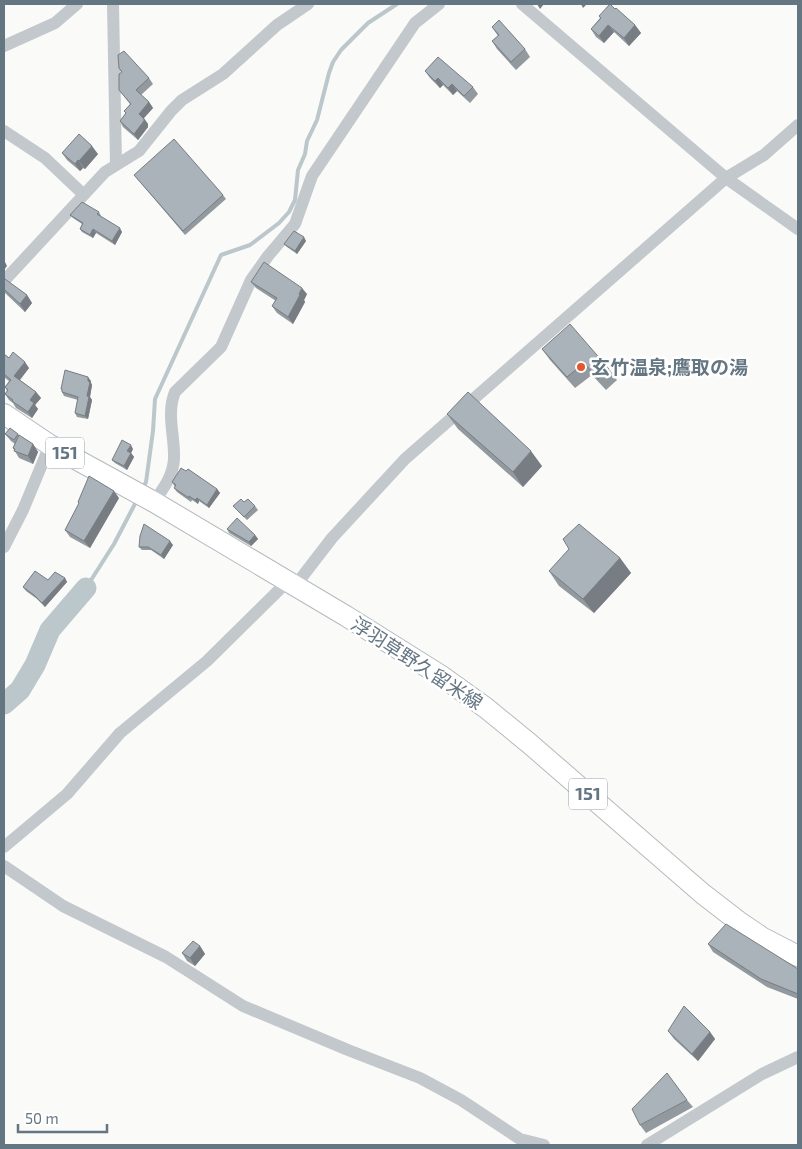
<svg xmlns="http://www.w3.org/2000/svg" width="802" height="1149" viewBox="0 0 802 1149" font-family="'Exo 2','Noto Sans JP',sans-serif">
	<rect width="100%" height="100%" fill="#fafaf8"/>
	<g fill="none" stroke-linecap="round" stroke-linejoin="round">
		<path stroke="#bbc7cb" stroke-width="4" d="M142 490 146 482 153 431 155 399 221 255 250 245 279 223 289 212 295 200 298 170 305 154 307 141 317 120 329 73 333 62 341 50 368 23 397 4
			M86 588 114 544 137 500"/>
		<path stroke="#bbc7cb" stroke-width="21" d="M4 704 20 690 35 665 50 630 86 588"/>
		<g stroke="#b5babe" stroke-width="22">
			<path id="primary" d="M4 414 50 445 154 502 346 616 440 675 486 708 530 744 703 894 738 921 763 938 798 956"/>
		</g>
		<path stroke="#c3c8cc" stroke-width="12" d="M113 4 116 164
			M522 4 726 178 798 229
			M4 46 55 23 77 4
			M4 131 45 158 83 194
			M4 281 105 172 139 151 171 111 182 100 223 74 277 25 308 4
			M154 502C163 489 173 476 174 459 175 436 166 414 175 392L221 347 251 280 268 256 295 224 312 176 415 23 439 4
			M4 547 23 510 50 445
			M295 586 332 538 405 459 726 178 764 155 798 125
			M4 847 67 794 120 733 207 661 287 582
			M4 866 63 906 166 957 243 1006 348 1050 420 1078 461 1100 520 1139 544 1145
			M647 1145 762 1074 798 1057"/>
		<use href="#primary" stroke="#fff" stroke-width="20"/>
	</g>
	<path fill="#929a9f" d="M615 9 635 25 641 33 629 46 614 32 604 43 596 37 591 29 600 18 599 16Z
		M492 27 525 49 530 57 516 70 497 49 492 41 498 36Z
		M119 68 149 78 153 84 141 95 149 102 153 108 144 118 148 124V127L138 140 123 127 120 121 126 113 124 111 130 104 119 90 121 72Z
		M425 71 473 87 478 94 470 103 457 91 453 95 443 85 440 88 430 78Z
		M62 153 98 154 85 169 83 168 80 171 67 160Z
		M134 175 223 195 226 199 185 235Z
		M99 212 101 216V217L122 232 115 245 96 233 93 238 82 232 80 229 82 224 73 218 70 215Z
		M306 241 297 254 287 247 284 244Z
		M4 279 27 295 32 303 25 312 4 292Z
		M251 282 307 294 304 300 305 302 293 324 277 313 272 306 276 301 256 288Z
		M542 349 609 369 617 380 606 390 592 375 575 388 550 360Z
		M4 354 9 358 29 368 20 380 36 392 41 398 35 405 38 409 32 418 16 408 13 403 9 400 5 394 7 391 5 387 9 381 4 377Z
		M91 381V383L92 385 90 397 92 400 88 419 77 417 75 413 78 400 64 396 62 392V390L61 389Z
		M447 414 542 466 523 487 458 429Z
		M5 434H18L19 435 33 444 38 452 33 464 19 458 13 448 15 444 11 441Z
		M133 449 131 453 134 457 127 470 115 463 112 460Z
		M172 482 217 489 220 493 209 508 199 501 198 504 192 500 191 502 177 492 174 488 175 487Z
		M119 498 90 548 70 537 65 530 79 504 78 502Z
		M244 502 255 506 258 510 247 520 233 506Z
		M227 529 255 535 258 539 251 546 229 533Z
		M173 545 164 559 151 550H142L139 547Z
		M620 558 631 573 594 613 559 586 549 571Z
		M65 578 67 582 45 607 37 599 26 591 23 587 48 580Z
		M708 944 798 969V999L767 987 713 952Z
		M200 946 205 954 195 966 187 961 182 953Z
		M668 1031 710 1032 715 1039 698 1061 674 1039Z
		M687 1100 693 1107 646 1133 640 1125Z"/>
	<path fill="#777d82" d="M537 4H544L540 9Z
		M581 4H587L583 8Z
		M608 25 614 32 604 43 599 36Z
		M635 25 641 33 629 46 624 38Z
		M438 78 443 85 440 88 435 81Z
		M452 84 457 91 453 95 448 88Z
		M149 102 153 108 143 119 139 114Z
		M144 119 148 124V127L138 140 134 134Z
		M92 146 98 154 85 169 79 161Z
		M78 160 83 168 80 171 75 164Z
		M120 228 122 232 115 245 112 241Z
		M93 229 96 233 93 238 90 235Z
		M304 237 306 241 297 254 295 251Z
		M5 262 7 266 4 270V263Z
		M302 288 307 294 304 300 305 302 293 324 288 317Z
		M27 295 32 303 25 312 20 304Z
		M25 362 29 368 18 382 14 376Z
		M88 377 91 381V383L92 385 90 397 92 400 88 419 85 416Z
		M36 392 41 398 35 405 38 409 32 418 28 412 30 400Z
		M33 444 38 452 33 464 28 456Z
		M131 445 133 449 130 455 127 451Z
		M531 451 542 466 523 487 513 472Z
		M131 453 134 457 127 470 124 466Z
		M217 489 220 493 209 508 207 505Z
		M114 491 119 498 90 548 84 541Z
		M197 498 199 501 198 504 195 500Z
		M255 535 258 539 251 546 249 542Z
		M170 541 173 545 164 559 161 555Z
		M620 558 631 573 594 613 583 599Z
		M65 578 67 582 45 607 42 603Z
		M200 946 205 954 195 966 190 958Z
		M710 1032 715 1039 698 1061 692 1054Z"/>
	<path fill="#aab3b9" stroke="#777d82" d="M610 4 615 9 616 8 635 25 624 38 608 25 599 36 591 29 601 18 599 16Z
		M499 20 525 49 511 62 492 41 499 35 492 27Z
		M124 51 149 78 136 90 149 102 139 114 144 119V121L134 134 120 121 126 113 124 111 131 104 119 90V74L122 72 119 68 118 55Z
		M438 57 473 87 464 96 452 84 448 88 438 78 435 81 425 71Z
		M79 134 92 146 79 161 78 160 75 164 62 153Z
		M174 139 223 195 183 231 134 175Z
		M82 202 99 212 97 214 120 228 112 241 93 229 90 235 80 229 83 223 70 215Z
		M294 231 304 237 295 251 284 244Z
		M264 262 302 288 299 294 300 295 288 317 272 306 277 298 251 282Z
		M4 279H5L27 295 20 304 4 289Z
		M570 324 609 369 598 379 584 363 567 377 542 349Z
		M13 352 25 362 14 376 36 392 30 400 34 403 28 412 12 401 13 400 5 394 8 390 5 387 11 380 4 374V354L9 358Z
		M65 370 88 377V381L90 382 87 396 89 397 85 416 75 413 78 397 62 392V389H61Z
		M468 392 531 451 513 472 447 414Z
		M10 428 18 434 14 440 5 434Z
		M19 435 33 444 28 456 14 451 15 449 13 448Z
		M122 440 131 445 127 451 131 453 124 466 112 460Z
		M181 468 186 471 188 469 217 489 207 505 197 498 195 500 189 496V498L174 488 176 485 172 482Z
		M89 476 114 491 84 541 65 530 79 503 78 502Z
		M241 499 244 502 248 499 255 506 244 517 233 506Z
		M237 518 255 535 249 542 227 529Z
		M144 524 170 541 161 555 148 547H139L140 536Z
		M579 524 620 558 583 599 549 571 569 549 563 539Z
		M35 571 48 580 55 572 65 578 42 603 34 595 23 587Z
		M726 924 798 969V994L761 979 708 944Z
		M193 941 200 946 190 958 182 953Z
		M684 1006 710 1032 692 1054 668 1031Z
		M667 1073 687 1100 640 1125 632 1109Z"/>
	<circle fill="#e4572e" stroke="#fff" stroke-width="2" cx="581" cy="367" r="5"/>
	<g text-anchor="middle" stroke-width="5" stroke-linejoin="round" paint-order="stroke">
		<g fill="#fff" stroke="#939fa8" stroke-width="1">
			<rect x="46" y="437.5" width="38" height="31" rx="4"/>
			<rect x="569" y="778.5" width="38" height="31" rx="4"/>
		</g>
		<g font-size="18" font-weight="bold" fill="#657683">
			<text x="65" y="459">151</text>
			<text x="588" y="800">151</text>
		</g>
		<g font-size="19" font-weight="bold" fill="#657683" stroke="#fff" text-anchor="start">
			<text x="591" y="374">玄竹温泉;鷹取の湯</text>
		</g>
		<g font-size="19" fill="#657683" stroke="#fff">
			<text transform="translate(417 663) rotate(33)" y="7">浮羽草野久留米線</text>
		</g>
	</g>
	<rect width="802" height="1149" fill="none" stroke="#657683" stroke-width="10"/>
	<path d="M18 1124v8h89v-8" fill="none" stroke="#657683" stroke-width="2.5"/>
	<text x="25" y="1124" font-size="15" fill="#657683" stroke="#ffffff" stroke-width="4" paint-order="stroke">50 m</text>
</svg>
